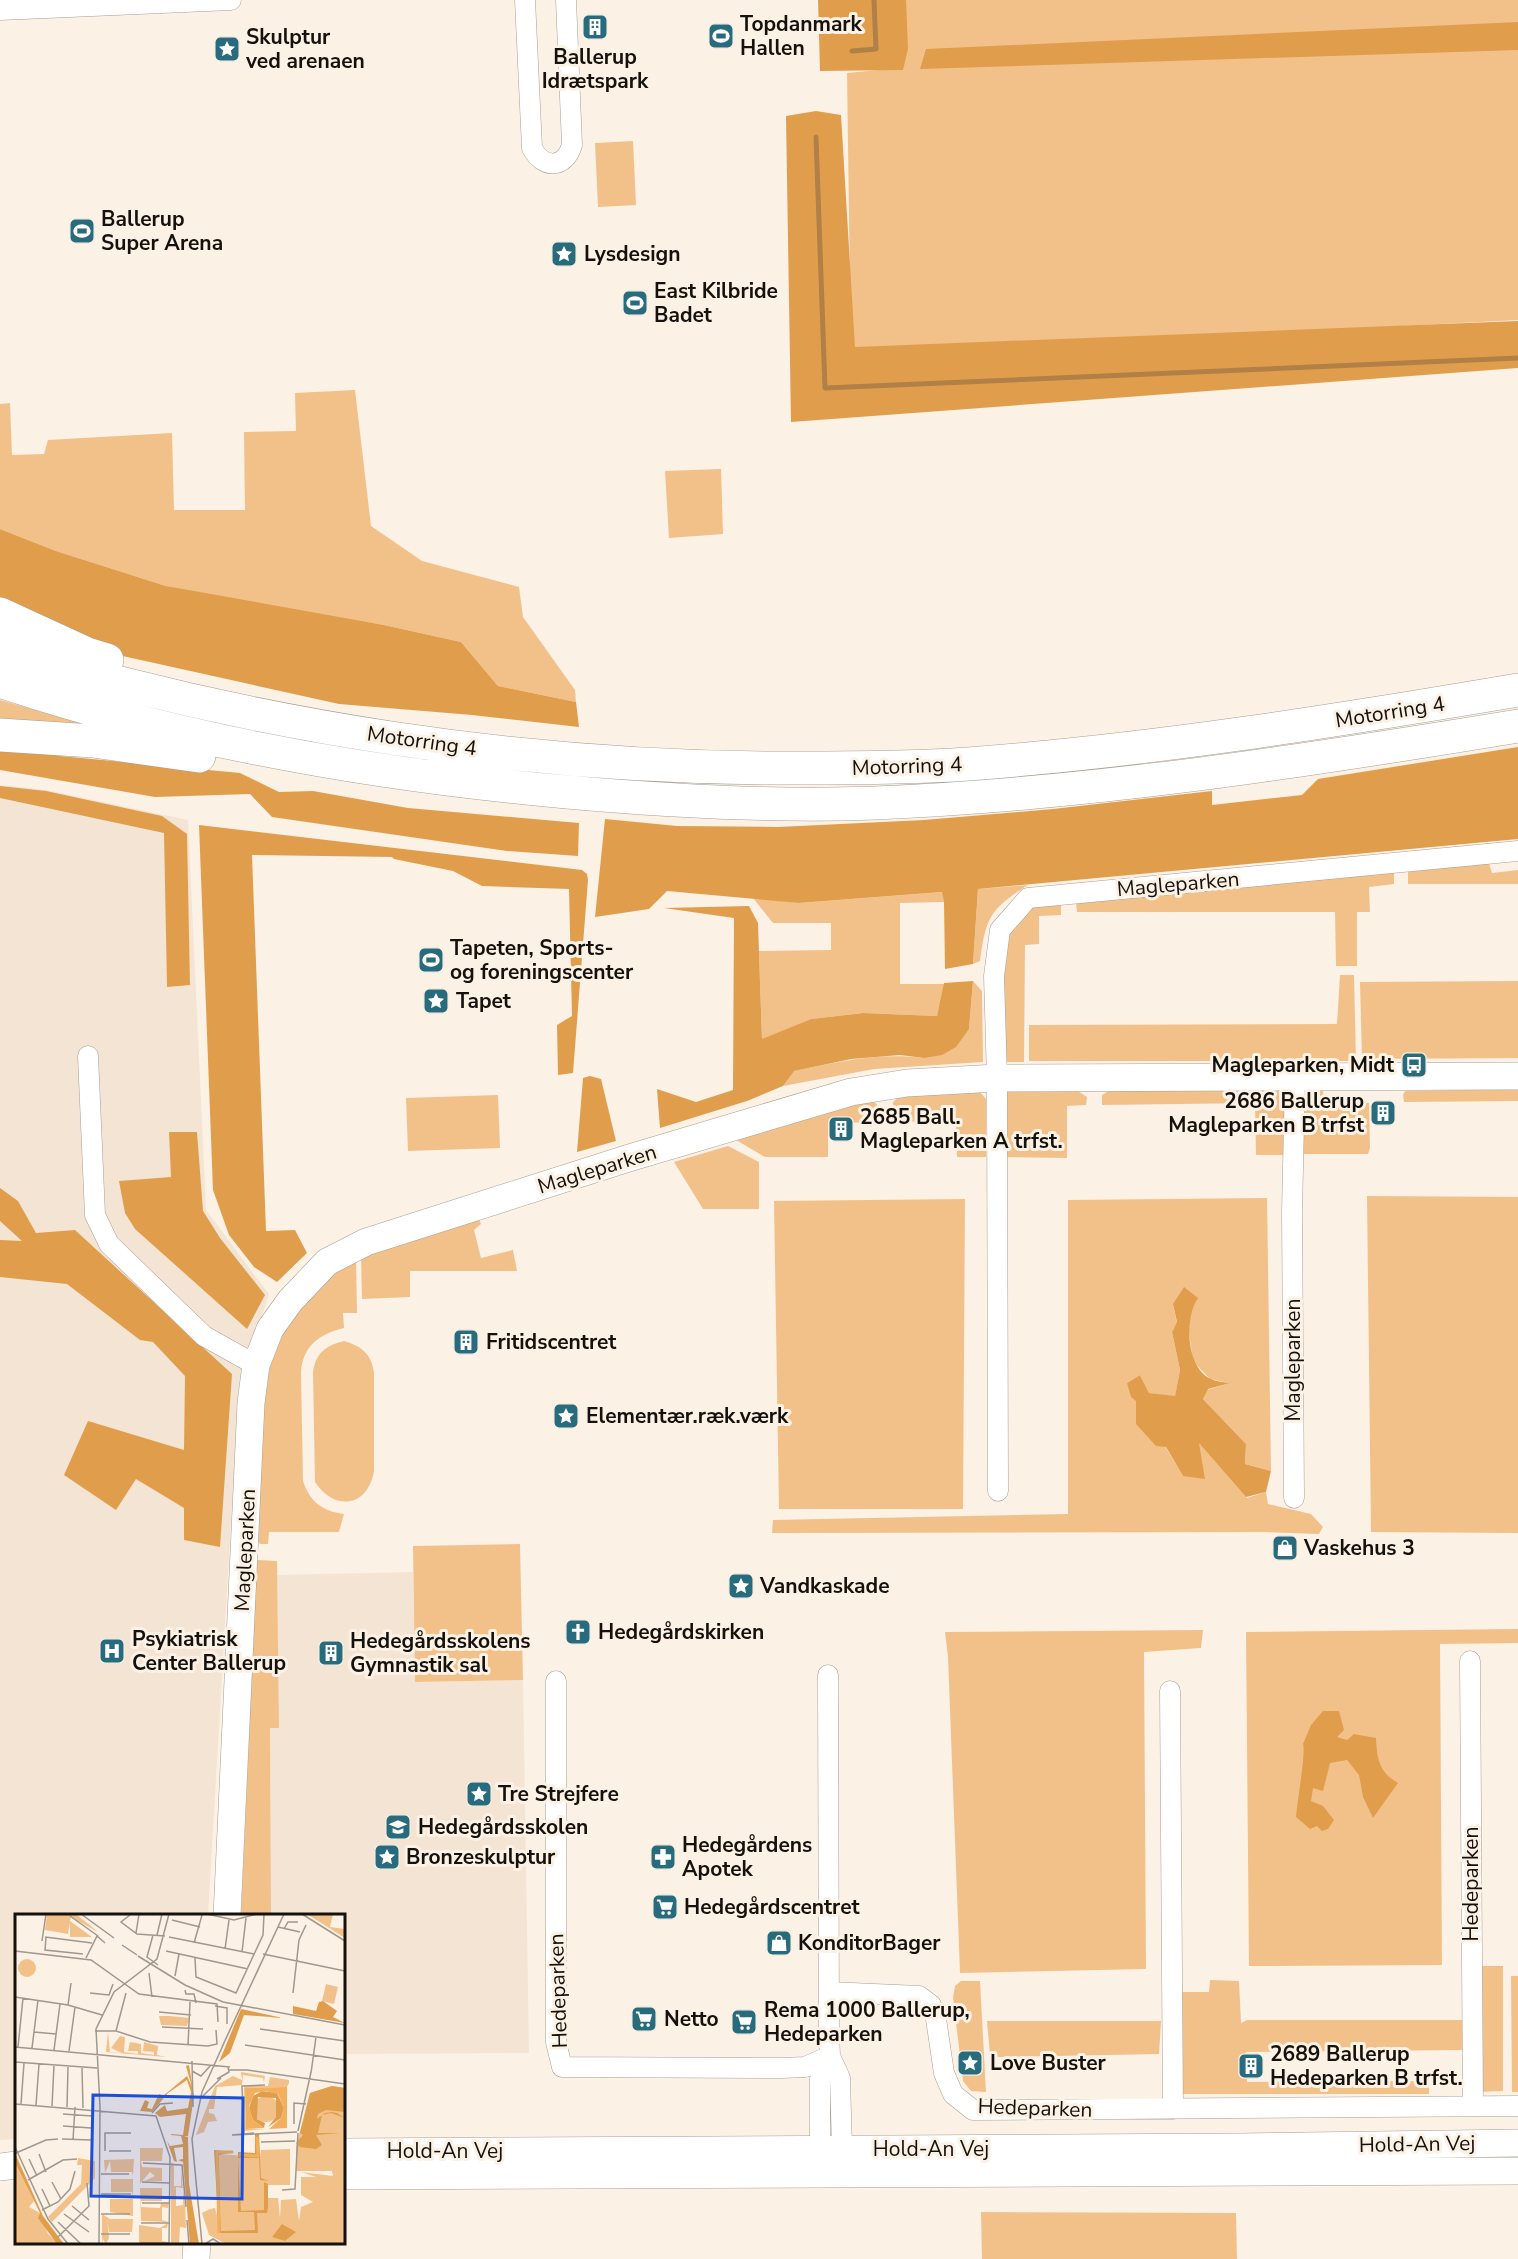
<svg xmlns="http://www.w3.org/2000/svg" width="1518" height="2259" viewBox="0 0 1518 2259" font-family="'Nunito Sans',sans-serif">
	<rect width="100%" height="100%" fill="#fcf1e5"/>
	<path fill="#f4e4d3" d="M0 785 46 790 188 820 206 1210 269 1294 239 1386 208 1915 16 1916V2139L0 2140Z
		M413 1572 415 1682 523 1680 529 2053 344 2054V1916L271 1915 270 1728H279L277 1575Z"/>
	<path fill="#f2c18a" d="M896 0H1518V320L851 354 847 73 899 68Z
		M633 141 636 205 598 207 595 143Z
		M355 390 371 526 422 561 519 587 523 617 575 690 576 702 498 686 461 642 384 625 236 601 166 586 56 551 0 529V404L10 403 12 455 44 454 48 440 172 433 174 510H245L244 432 296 431 295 393Z
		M721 469 723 534 669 538 665 471Z
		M0 700 92 726H0Z
		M1487 857 1492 873 1518 870V884H1408V864Z
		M1387 867 1394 874V884L1369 887 1370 912H1357V966H1336L1335 912H1077L1076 902Z
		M1028 885C990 909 986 917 980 961L973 964 978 889Z
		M943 892 944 902 900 903V984H945L937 1016 863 1013 811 1019 762 1040 759 951 831 950V923H773L753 898 800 903Z
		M1036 901 1061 904V915L1039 916V944L1025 945 1024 1062H999L1003 932Z
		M1340 975H1354L1356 1061H1029V1025L1337 1024Z
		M973 981 982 991 983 1062 874 1069 783 1086 793 1071C837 1062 879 1052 924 1058L969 1029Z
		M1518 981V1058L1362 1059 1360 982Z
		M1112 1089 1278 1090 1286 1097 1287 1155H1256L1255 1103 1102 1105V1095Z
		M1518 1089V1101L1404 1102 1403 1095 1405 1091Z
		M979 1091 986 1099V1157H957L956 1123 895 1121 893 1102 901 1095Z
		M1078 1091 1087 1097 1086 1105 1067 1106V1158L999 1157 1007 1092Z
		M1305 1091H1323L1324 1100 1347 1099 1348 1103H1369L1370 1148 1368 1154H1300V1096Z
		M498 1095 500 1148 408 1151 406 1098Z
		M871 1101 877 1104V1123L828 1122V1157H765L731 1137 826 1110Z
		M728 1146 759 1162V1209H703L674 1162Z
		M1367 1196 1518 1197V1533L1371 1532Z
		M1267 1198 1271 1471 1245 1464 1246 1444 1203 1399 1207 1390 1229 1383 1210 1379 1193 1361 1189 1333 1173 1304 1177 1323 1172 1332 1180 1370 1175 1397 1149 1393 1140 1375 1127 1383 1183 1476 1198 1441 1247 1498 1266 1492 1268 1504 1311 1514 1323 1527 1319 1534 1266 1532 772 1533 773 1520 1068 1514V1200Z
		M965 1199 963 1509H779L774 1201Z
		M479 1219 481 1224 474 1230 481 1258 513 1250 517 1271H410V1297L362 1299 361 1255Z
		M356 1260 357 1313H343L344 1328C319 1334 303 1346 301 1372L303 1481C310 1502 322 1511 344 1514L339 1532H269L268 1544H260L256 1539C257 1508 259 1478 260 1447 264 1378 269 1328 325 1281 335 1273 346 1267 356 1260Z
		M344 1341C361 1346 372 1354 374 1373V1471C368 1507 335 1512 315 1482L313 1372C316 1353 325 1346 344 1341Z
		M520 1544 523 1680 415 1682 413 1546Z
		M257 1560 277 1561 279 1728H270L271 1915 241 1916Z
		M1518 1629V1643L1440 1644 1442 1965 1249 1966 1246 1632Z
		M1203 1630 1201 1648 1144 1652 1146 1969 960 1973 948 1657 945 1632Z
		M1478 1966H1503V2091L1478 2092Z
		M1511 1976H1518V2092H1512Z
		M1210 1980 1239 1981 1241 2023 1247 2020H1463L1465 2050 1246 2052 1247 2082 1429 2081V2094H1180L1178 1992H1209Z
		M961 1981H980L986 2092 971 2091 963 2081 953 1997 955 1986Z
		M987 2021H1161L1159 2054 998 2057 990 2055Z
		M981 2212 1236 2213 1237 2259H982Z"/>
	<path fill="#e09e4d" d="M818 0H906L908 49 903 70 820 71Z
		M1518 22V50L920 69 926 49Z
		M816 111 841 115 855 347 1518 321V368L791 422 786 116Z
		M0 529 56 551 166 586 384 625 461 642 498 686 576 702 579 727 472 715 339 704 109 653 0 598Z
		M0 742 60 756 240 773 279 792 313 791 408 808 579 823 578 856 507 851 272 817 250 794 155 797 0 770Z
		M1518 747V839L978 889 973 964 945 969 944 902 942 892 799 903 667 891 649 909 595 917 605 819 677 826 778 827 924 820 1053 809 1212 791V805L1302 795 1318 779Z
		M0 786 46 791 162 816 187 834 190 985 167 987 164 833 0 798Z
		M199 825 582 870 587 874 588 880 573 1073 558 1075 557 1025 572 1016 569 889 482 886 453 871 394 859 392 857 252 855 266 1231 295 1230 307 1253 277 1282 254 1267 229 1235 213 1190Z
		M749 906 758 923 762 1039 811 1019 863 1013 937 1016 944 983 973 981 969 1029 956 1047 942 1055 924 1058 900 1055 851 1059 794 1071 783 1086 747 1101 660 1128 657 1089 696 1102 733 1090 734 918 664 908Z
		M590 1076 601 1079 616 1141 577 1152 583 1078Z
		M169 1132H197L203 1211 220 1238 265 1295 247 1329 135 1229 125 1213 119 1181 171 1177Z
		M0 1188 18 1201 36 1233 75 1230 232 1374 220 1547 184 1540V1508L136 1479 116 1510 64 1475 88 1421 184 1450 185 1376 153 1342 140 1340 67 1284 0 1277V1240L22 1241 0 1221Z
		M1184 1287 1198 1298C1184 1318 1186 1368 1211 1379 1217 1382 1224 1382 1230 1383L1208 1389 1203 1399 1246 1444 1245 1464 1271 1471 1266 1492 1246 1497 1199 1443 1205 1479 1183 1476 1166 1447 1156 1446 1136 1424V1401L1131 1397 1127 1383 1140 1375 1149 1393 1175 1396 1180 1370 1172 1332 1177 1322 1173 1304Z
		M1323 1711H1339L1344 1730 1337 1737 1347 1740 1354 1734 1376 1738C1377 1759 1379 1772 1398 1783L1373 1818 1363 1797 1359 1775 1347 1760 1330 1763 1323 1791 1313 1788 1311 1801 1323 1806 1334 1820 1328 1829 1322 1831 1317 1826 1310 1829 1296 1817C1297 1803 1306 1752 1303 1744L1311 1725Z"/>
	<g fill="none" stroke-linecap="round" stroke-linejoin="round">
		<path stroke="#b08046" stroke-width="5" d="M852 51 876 49 874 0
			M816 137 825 388 1518 358"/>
		<g stroke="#a99e93" stroke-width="21">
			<path id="street" d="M525 0 532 148C543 169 565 169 572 145L566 0
				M0 10 231 0
				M88 1056 95 1215 109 1244 204 1336 256 1365
				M998 1491 997 1078 994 976 1000 930 1028 898 1518 851
				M1294 1498 1292 1212 1295 1078
				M1470 1661 1473 2106
				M828 1675 829 2033 830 2056 840 2078 842 2149 837 2160
				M556 1681V2042L562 2067 782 2068 805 2067 830 2056
				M1170 1691 1173 2109
				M829 1992 919 1996 931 2005 936 2019 944 2073 953 2094 973 2110 1518 2106
				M825 2160 820 2150V2079L830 2056"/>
		</g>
		<g stroke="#a99e93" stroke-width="28">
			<path id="secondary" d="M227 1916 251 1403 256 1365 270 1329 290 1301 327 1262 366 1242 629 1158 851 1092 907 1083 997 1078 1518 1076
				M344 2152 1240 2147 1518 2143
				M0 2167 16 2165
				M344 2176 1518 2171
				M196 2259 197 2242"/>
		</g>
		<g stroke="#a99e93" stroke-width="34">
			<path id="highway" d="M0 614 87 654 107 660
				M0 649C257 728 529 769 798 768 855 768 911 768 968 764 1153 750 1335 721 1518 690
				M0 681C183 742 375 775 567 792 669 801 772 807 875 803 1091 794 1305 761 1518 726
				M0 735 93 741 199 756"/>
		</g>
		<use href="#street" stroke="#fff" stroke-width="20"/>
		<use href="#secondary" stroke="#fff" stroke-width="27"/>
		<use href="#highway" stroke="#fff" stroke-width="33"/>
	</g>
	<defs>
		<g id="building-square" transform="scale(1.35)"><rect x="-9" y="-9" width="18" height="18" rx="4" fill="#286b7d" stroke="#fcf1e5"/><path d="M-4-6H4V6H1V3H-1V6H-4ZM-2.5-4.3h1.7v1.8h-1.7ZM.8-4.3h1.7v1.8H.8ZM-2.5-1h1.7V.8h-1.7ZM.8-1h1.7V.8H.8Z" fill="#fff"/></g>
		<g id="stadium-square" transform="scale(1.35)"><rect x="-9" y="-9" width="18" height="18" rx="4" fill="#286b7d" stroke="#fcf1e5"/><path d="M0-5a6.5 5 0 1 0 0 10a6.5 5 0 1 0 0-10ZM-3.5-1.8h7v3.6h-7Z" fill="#fff"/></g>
		<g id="sight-square" transform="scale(1.35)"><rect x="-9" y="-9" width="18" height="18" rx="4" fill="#286b7d" stroke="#fcf1e5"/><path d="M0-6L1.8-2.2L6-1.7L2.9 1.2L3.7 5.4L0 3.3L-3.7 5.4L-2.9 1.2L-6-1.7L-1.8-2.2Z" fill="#fff"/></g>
		<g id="bus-square" transform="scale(1.35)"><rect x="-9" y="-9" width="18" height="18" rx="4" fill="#286b7d" stroke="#fcf1e5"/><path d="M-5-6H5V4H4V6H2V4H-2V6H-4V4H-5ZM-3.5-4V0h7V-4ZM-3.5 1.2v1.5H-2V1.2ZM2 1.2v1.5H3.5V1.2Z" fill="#fff"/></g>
		<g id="shop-square" transform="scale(1.35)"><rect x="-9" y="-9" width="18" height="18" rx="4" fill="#286b7d" stroke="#fcf1e5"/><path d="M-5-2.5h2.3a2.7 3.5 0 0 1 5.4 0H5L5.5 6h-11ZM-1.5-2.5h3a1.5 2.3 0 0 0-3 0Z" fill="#fff"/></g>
		<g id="church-square" transform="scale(1.35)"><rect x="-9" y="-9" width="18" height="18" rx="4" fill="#286b7d" stroke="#fcf1e5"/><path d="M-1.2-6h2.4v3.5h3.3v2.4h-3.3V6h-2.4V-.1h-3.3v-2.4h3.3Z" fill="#fff"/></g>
		<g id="hospital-square" transform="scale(1.35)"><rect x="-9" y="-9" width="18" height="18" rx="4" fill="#286b7d" stroke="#fcf1e5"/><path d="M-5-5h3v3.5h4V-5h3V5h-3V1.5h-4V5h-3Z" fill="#fff"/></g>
		<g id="school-square" transform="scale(1.35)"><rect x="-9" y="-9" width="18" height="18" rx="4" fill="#286b7d" stroke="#fcf1e5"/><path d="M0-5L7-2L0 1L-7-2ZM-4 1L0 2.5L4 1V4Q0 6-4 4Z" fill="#fff"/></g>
		<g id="pharmacy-square" transform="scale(1.35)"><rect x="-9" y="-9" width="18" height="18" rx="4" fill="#286b7d" stroke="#fcf1e5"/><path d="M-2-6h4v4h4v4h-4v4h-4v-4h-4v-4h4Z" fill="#fff"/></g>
		<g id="supermarket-square" transform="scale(1.35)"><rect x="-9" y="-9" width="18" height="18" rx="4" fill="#286b7d" stroke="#fcf1e5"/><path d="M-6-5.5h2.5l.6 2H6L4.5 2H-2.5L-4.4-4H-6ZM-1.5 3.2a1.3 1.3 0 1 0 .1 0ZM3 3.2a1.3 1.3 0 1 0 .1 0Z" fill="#fff"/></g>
	</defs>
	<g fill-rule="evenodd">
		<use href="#building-square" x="595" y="27"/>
		<use href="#stadium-square" x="721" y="36"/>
		<use href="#sight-square" x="227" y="49"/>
		<use href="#stadium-square" x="82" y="231"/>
		<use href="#sight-square" x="564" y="254"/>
		<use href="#stadium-square" x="635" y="303"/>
		<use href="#stadium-square" x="431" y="960"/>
		<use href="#sight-square" x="436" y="1001"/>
		<use href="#bus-square" x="1414" y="1065"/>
		<use href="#building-square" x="1383" y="1113"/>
		<use href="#building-square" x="841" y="1129"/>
		<use href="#building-square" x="466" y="1342"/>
		<use href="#sight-square" x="566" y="1416"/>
		<use href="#shop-square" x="1285" y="1548"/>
		<use href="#sight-square" x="741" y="1586"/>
		<use href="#church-square" x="578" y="1632"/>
		<use href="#hospital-square" x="112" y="1651"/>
		<use href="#building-square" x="331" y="1653"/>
		<use href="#sight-square" x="479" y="1794"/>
		<use href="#school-square" x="398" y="1827"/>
		<use href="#sight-square" x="387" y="1857"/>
		<use href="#pharmacy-square" x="663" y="1857"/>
		<use href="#supermarket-square" x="665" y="1907"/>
		<use href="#shop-square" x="779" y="1943"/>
		<use href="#supermarket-square" x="644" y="2019"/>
		<use href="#supermarket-square" x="744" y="2022"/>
		<use href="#sight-square" x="970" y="2063"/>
		<use href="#building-square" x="1251" y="2066"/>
	</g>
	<g text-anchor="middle" stroke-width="6" stroke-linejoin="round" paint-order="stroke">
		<g font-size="21" font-weight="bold" fill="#15110d" stroke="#fcf1e5" text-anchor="start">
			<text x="740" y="31">Topdanmark<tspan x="740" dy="24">Hallen</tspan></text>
			<text x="246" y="44">Skulptur<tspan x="246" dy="24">ved arenaen</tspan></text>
			<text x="595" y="64" text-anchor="middle">Ballerup<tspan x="595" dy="24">Idrætspark</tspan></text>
			<text x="101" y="226">Ballerup<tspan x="101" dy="24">Super Arena</tspan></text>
			<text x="584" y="261">Lysdesign</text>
			<text x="654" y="298">East Kilbride<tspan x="654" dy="24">Badet</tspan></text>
			<text x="450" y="955">Tapeten, Sports-<tspan x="450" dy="24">og foreningscenter</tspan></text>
			<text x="456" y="1008">Tapet</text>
			<text x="1394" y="1072" text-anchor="end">Magleparken, Midt</text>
			<text x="1364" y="1108" text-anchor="end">2686 Ballerup<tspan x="1364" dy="24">Magleparken B trfst</tspan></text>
			<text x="860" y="1124">2685 Ball.<tspan x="860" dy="24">Magleparken A trfst.</tspan></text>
			<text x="486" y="1349">Fritidscentret</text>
			<text x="586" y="1423">Elementær.ræk.værk</text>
			<text x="1304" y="1555">Vaskehus 3</text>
			<text x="760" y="1593">Vandkaskade</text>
			<text x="598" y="1639">Hedegårdskirken</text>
			<text x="132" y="1646">Psykiatrisk<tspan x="132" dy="24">Center Ballerup</tspan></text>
			<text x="350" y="1648">Hedegårdsskolens<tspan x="350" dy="24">Gymnastik sal</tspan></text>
			<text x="498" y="1801">Tre Strejfere</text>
			<text x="418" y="1834">Hedegårdsskolen</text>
			<text x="682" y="1852">Hedegårdens<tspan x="682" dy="24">Apotek</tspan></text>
			<text x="406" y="1864">Bronzeskulptur</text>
			<text x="684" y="1914">Hedegårdscentret</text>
			<text x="798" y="1950">KonditorBager</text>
			<text x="764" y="2017">Rema 1000 Ballerup,<tspan x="764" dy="24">Hedeparken</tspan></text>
			<text x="664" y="2026">Netto</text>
			<text x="1270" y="2061">2689 Ballerup<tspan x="1270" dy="24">Hedeparken B trfst.</tspan></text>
			<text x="990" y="2070">Love Buster</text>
		</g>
		<g font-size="21" fill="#15110d" stroke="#fcf1e5">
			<text transform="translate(1390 712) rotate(-9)" y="7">Motorring 4</text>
			<text transform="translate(422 741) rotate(8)" y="7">Motorring 4</text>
			<text transform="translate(907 766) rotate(-2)" y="7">Motorring 4</text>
			<text transform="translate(1178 884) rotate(-5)" y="7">Magleparken</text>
			<text transform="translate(597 1169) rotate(-17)" y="7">Magleparken</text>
			<text transform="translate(1293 1360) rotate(-90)" y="7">Magleparken</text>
			<text transform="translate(245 1550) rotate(-87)" y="7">Magleparken</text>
			<text transform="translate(1471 1884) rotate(-90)" y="7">Hedeparken</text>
			<text transform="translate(558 1991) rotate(-92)" y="7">Hedeparken</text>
			<text transform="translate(1035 2108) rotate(2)" y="7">Hedeparken</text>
			<text transform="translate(1417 2144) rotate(-1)" y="7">Hold-An Vej</text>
			<text x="931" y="2156">Hold-An Vej</text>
			<text x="445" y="2158">Hold-An Vej</text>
		</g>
	</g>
	<g transform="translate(15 1914)">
		<rect width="330" height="330" fill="#fcf1e5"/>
		<path d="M32 0H61L83 18 56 3 55 7 77 23H55V8L53 20 30 16ZM292 0H318L315 13 330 15V24ZM3 54a9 9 0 1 1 18 0a9 9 0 1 1-18 0ZM311 70 323 73 319 90 307 87ZM144 102H155L174 104 172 112 146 111ZM93 118 95 138 107 139 96 134 105 122 110 123 109 138 123 140V137H113L115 128 121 129 126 130V139L139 141V138L128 137 129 128 143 132 142 141 151 143 91 138ZM226 158 250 162 249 169 248 164 228 161 227 171 202 173 199 195H194V199L199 200 202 207 193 208 189 218 181 221 200 172 218 162 227 166ZM255 163 274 166V169L272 173 230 174 231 215H250L229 217V172H253ZM317 172 330 174V330H211L194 321 187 299 195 295 200 294 206 318 204 240 245 243 246 236 275 235V271H249L252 298V284H263L265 304 266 286 281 285 284 307 286 293 298 288 286 281V263H301L286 258 318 262 317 257H281V232L295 179ZM238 195a13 13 0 1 1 26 0a13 13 0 1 1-26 0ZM125 234H148L147 247H126L127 253 147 254V267H129L140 262 135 258 125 270ZM63 244 80 247V264L37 308 33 303 66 270 67 251H62ZM0 245 19 287 14 293 25 299 33 320 44 330H0ZM119 245 118 262 117 258H96L95 247 90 259 89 246ZM156 249 166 252 159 251V272H166V255L168 274 161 273V292L168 291V277L170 288 171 314 165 313 164 330H156ZM96 265H118V284L117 278H96ZM125 274H147V287H126V293L145 294 146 289H154L153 294 147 293V306L154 308 126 307ZM95 285H118V302L95 298ZM87 300 95 305H118L117 318H94L92 304 94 324 91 330 88 325 87 330ZM153 309 152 314H147V327L153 328 124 330V311L145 314Z" fill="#f2c18a"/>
		<path d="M308 87 322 97 318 103 330 109 278 100V92L301 97 304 88ZM226 95 268 104 229 101 215 139 204 148ZM174 151 179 182 173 222H169L173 223 174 270 184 330H175L168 248 163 246 168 245V233L159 234 162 248 159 247 152 227 155 232 168 230 166 222 156 221V220L168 221 171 200 145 203 140 199 150 191 152 197 173 194 176 178 172 166 153 179 137 198 125 197 130 186 134 188 132 194 137 195 144 180 148 182 172 162 177 173 171 152ZM317 172 330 174V198L311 196 303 200 302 205 310 199 317 198 322 199 330 204 316 199 307 201 303 219H325L301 221 307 231 301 235 285 233 281 229 288 221 285 219 295 179ZM247 177 262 179 269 194 266 204 253 213 261 203V184L243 183 242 205 250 209 249 214 238 206 234 194 238 182ZM240 220H244L246 264 254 267 245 266 244 244H223V238L240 239ZM199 236 220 238 204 241 206 317 240 316 239 298H223V245L226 297 249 296V268L253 270V294L252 299H242L243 319H204ZM0 239 28 302 49 330H42L23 304 25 299 0 248ZM267 310 281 318 270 327 257 323Z" fill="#e09e4d"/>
		<path d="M272 173V214L254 215 266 204 269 194 263 180 250 177 240 179 234 192 238 206 249 214 231 215 230 174Z" fill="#f2af5e"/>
		<path fill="none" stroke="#f2af5e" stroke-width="3" d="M224 241 243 242 242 223M204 319 202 238H218"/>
		<path fill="none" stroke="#a0978f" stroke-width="1.5" d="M66 0 99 24M192 0 219 6 242 0M287 0 330 27M115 1 106 8 122 20 150 22M55 2 83 22M157 6 185 13M263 13 285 18M269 15 273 8H283M121 19 124 0M138 21 132 43 143 51M142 21 147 0M30 23 77 29M31 23 30 36 68 40M154 23 239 40M27 27 31 0M179 29 187 1M107 31 122 41M210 35 214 6M0 37 76 46 124 80 202 90 203 108M151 37 233 55M227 38 231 4M248 40 330 57M123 42 170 71 208 88 330 111M71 44 82 22 90 29M180 44 181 63 221 79 248 21 249 0M134 59 137 83M160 62 164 40M170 76 171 80H179L181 89M75 79 94 81 98 70M278 79 284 26 291 11M0 83 53 91 87 101M53 91 56 69M200 92 212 94V110M144 98 176 101M147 113 188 115M245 115 330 127M80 117H101L135 128 193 132 202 130 201 116M101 117 111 79M19 118 41 120M173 131 175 88M230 131 330 146M0 133 215 153M3 133 8 84M207 133 269 0M17 134 23 86M39 136 45 90M54 137 60 93M177 147 178 193M0 148 82 154M67 154 68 194M214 156H233M232 156 330 170M177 157 186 162 196 151M296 159 301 123M202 165 214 158 213 153M188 182 206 164M0 190 141 202 155 243 154 330M6 190 9 149M21 191 24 150M37 192 39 151M52 193 53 153M137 199 145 190 158 189M48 200 77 202M279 210V189L291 190M48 212 76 214M283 217 296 158M229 219 227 172 250 171M239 219 217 221 282 218M47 225 76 226M58 226 60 193M246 228 280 227M0 233 33 305 53 330M90 237V219H116M94 237H116M1 239 31 226 43 225M24 240 31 258M14 245 22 262M128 249 167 251 171 293M86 260H114M13 266 48 246 62 245M37 268 46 285M127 268 155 269M27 275 35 292M267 276 280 275 283 219M86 280H116M127 289H155M57 292 74 306M27 296 43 288 55 275 60 257M49 300 74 318M86 300H115M172 306 174 330M43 308 66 330M126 309H155M86 320H115M43 323 74 292 72 269M126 329H154M84 330 85 193 81 115 99 78 142 45 154 0M187 330 177 225 187 178 209 129M190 330 198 325 206 330"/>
		<path fill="#1d4ed8" fill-opacity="0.15" stroke="#1d4ed8" stroke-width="3" d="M78 181 228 184 227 285 76 282Z"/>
		<rect width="330" height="330" fill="none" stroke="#15110d" stroke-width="3"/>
	</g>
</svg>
